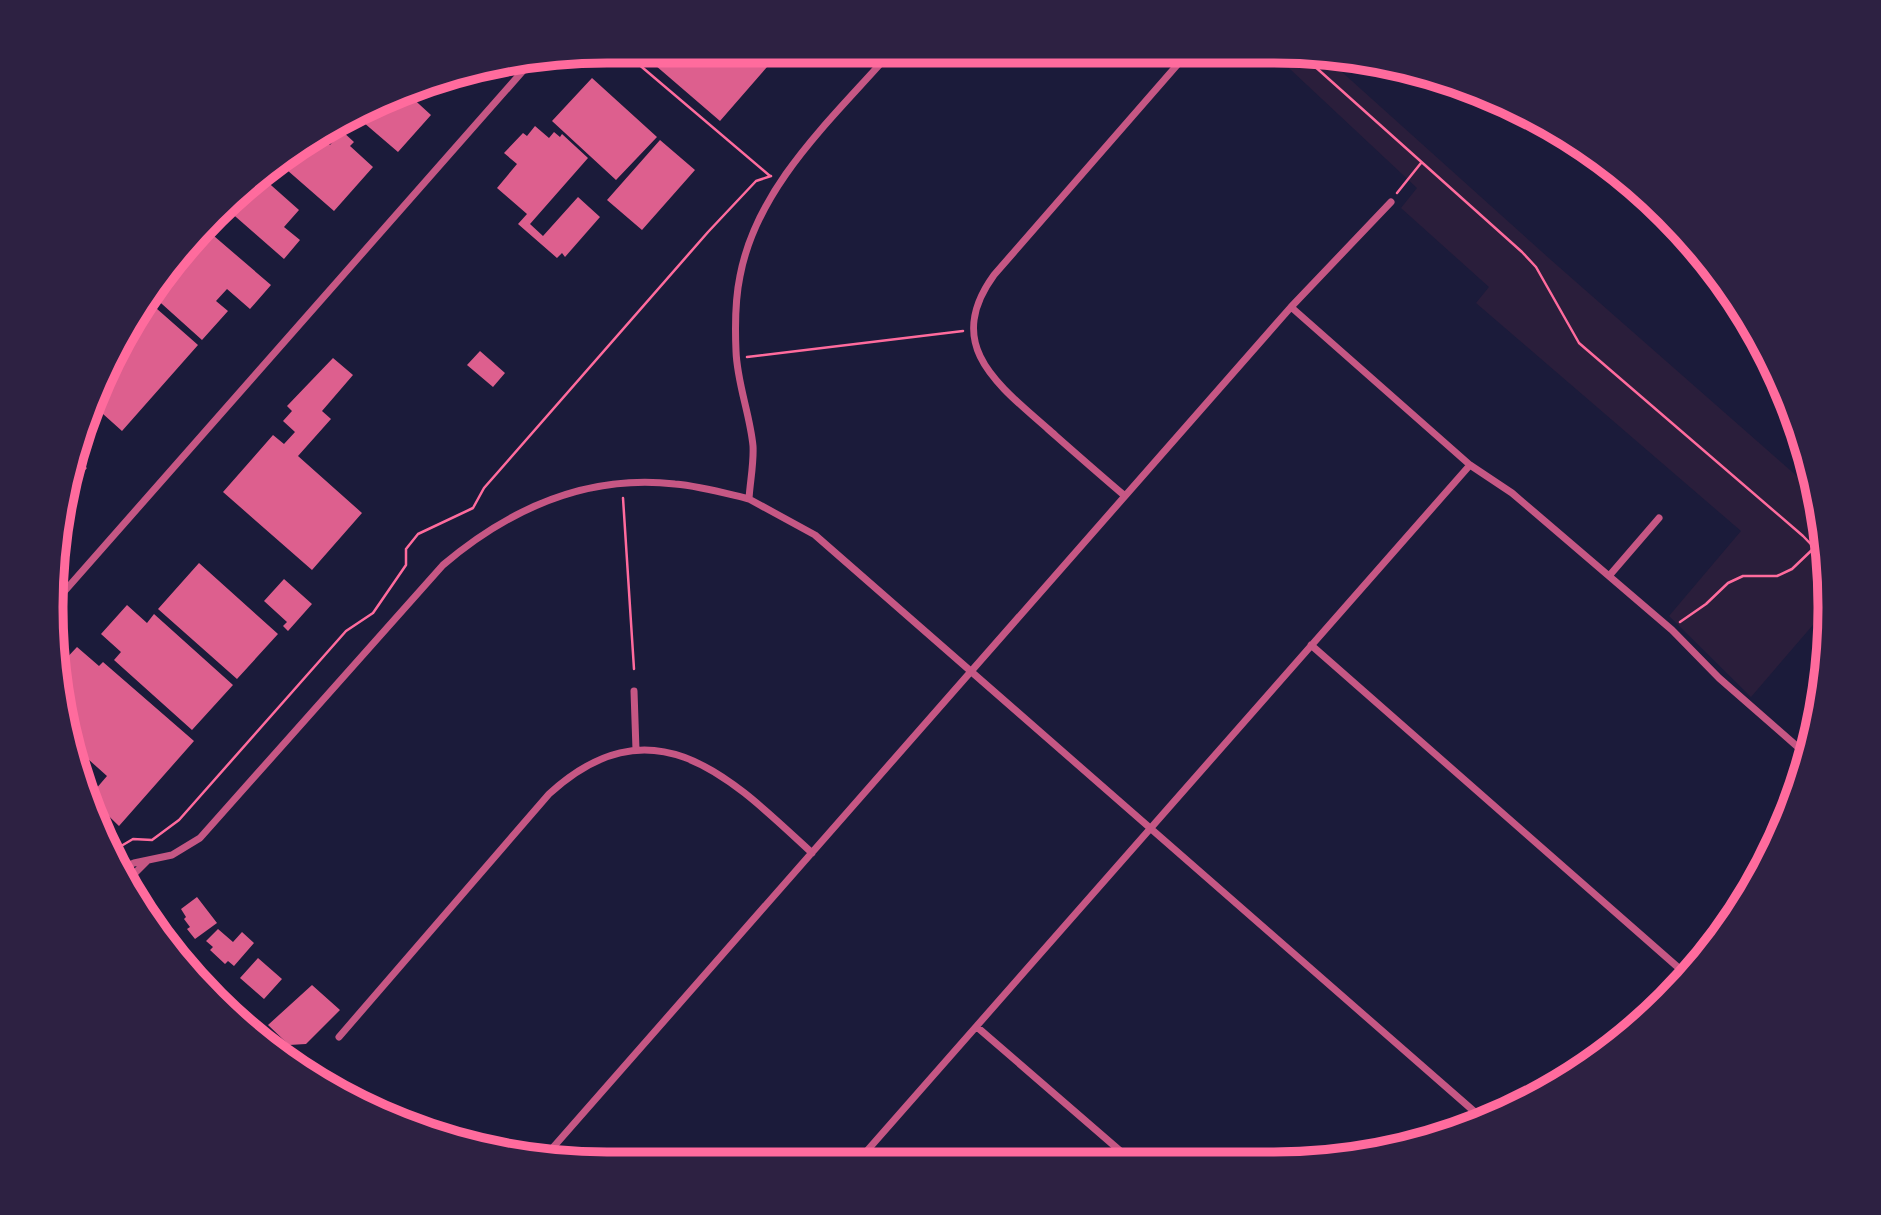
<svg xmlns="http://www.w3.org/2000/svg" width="1881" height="1215" viewBox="0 0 1881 1215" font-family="'Open Sans',sans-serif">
	<rect width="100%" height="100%" fill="#1b1b3a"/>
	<path fill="#2a1e3b" d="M1275 55H1323L1551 260 1816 493 1829 571 1828 612 1825 611 1751 697 1669 616 1741 531 1476 303 1489 287 1401 208 1417 188Z"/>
	<path fill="#dd5f8e" d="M643 51 780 52 720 121 641 53Z
		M592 78 657 137 616 180 552 121Z
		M413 88 408 94 431 115 398 152 356 116Z
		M535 126 549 138 554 132 560 137 562 134 588 158 530 224 543 236 578 197 600 217 565 257 562 253 557 258 518 224 527 214 497 188 517 164 504 153 523 133 527 136Z
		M342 131 354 142 350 146 373 167 334 211 279 163 298 145 318 135 330 145Z
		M660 140 695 170 642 230 607 200Z
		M263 178 299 210 284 227 300 240 284 259 228 210Z
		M207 230 271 285 250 309 227 289 216 301 228 311 202 340 152 295 166 268Z
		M148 301 198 345 122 431 93 405Z
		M480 351 505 373 493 387 467 365Z
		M333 358 353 375 322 411 331 419 298 456 362 513 312 570 223 492 273 435 284 444 295 432 283 421 292 411 287 406Z
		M75 457 87 468 68 489Z
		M199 563 278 634 237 679 158 609Z
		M284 579 312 604 288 631 283 626 287 622 264 601Z
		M127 605 147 623 154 614 233 685 192 730 114 660 121 652 101 634Z
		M77 647 99 666 103 662 194 741 119 826 89 797 107 776 69 742 68 732 70 730 67 727 65 706 73 697 63 688 61 664Z
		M197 897 217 923 195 939 187 929 190 927 184 919 186 917 181 909Z
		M218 929 233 942 242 932 254 943 234 966 228 961 225 964 210 950 213 947 206 941Z
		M258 958 282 979 264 999 240 978Z
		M312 985 340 1010 306 1044 289 1045 268 1025Z"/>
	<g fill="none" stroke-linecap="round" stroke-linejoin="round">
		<path stroke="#ff6b9d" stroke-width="2.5" d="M623 51 770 176
			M1302 55 1522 252 1536 267 1579 343 1803 536 1828 562
			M1397 193 1421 163
			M747 357 963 331
			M623 498 634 669
			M1680 622 1706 604 1728 583 1743 576H1777L1792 569 1814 548
			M111 852 133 839 152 840 179 820 346 631 373 613 406 565V549L418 534 473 508 484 488 708 232 756 181 771 176"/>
		<path stroke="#c65784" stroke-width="7" d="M890 53C832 119 757 186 740 276 735 300 735 328 736 351 737 383 750 414 753 446 754 463 750 482 749 499L815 535 1484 1120
			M1291 307 1470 465 1512 493 1672 630 1719 678 1808 756
			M1125 496C1099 474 1073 451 1048 429 997 384 943 345 994 275L1178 64
			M1609 576 1659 518
			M55 602 529 64
			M1311 645 1689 977
			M634 691 636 750
			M119 869 134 863 172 855 200 838 443 565C509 509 586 474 675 484 700 486 724 493 749 499
			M124 884 147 861
			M977 1027 1133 1162
			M339 1037 549 794C654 698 731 778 812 853
			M542 1160 1291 307 1391 202
			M858 1161 1470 465"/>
	</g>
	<path d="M0 0H1881V1215H0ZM607 63H1274A544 544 0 0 1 1818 607V608A544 544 0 0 1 1274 1152H607A544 544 0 0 1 63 608V607A544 544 0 0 1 607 63Z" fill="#2d2142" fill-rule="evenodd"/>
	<path fill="none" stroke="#ff6b9d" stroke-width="9" d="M607 63H1274A544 544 0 0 1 1818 607V608A544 544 0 0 1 1274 1152H607A544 544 0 0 1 63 608V607A544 544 0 0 1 607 63Z"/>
</svg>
